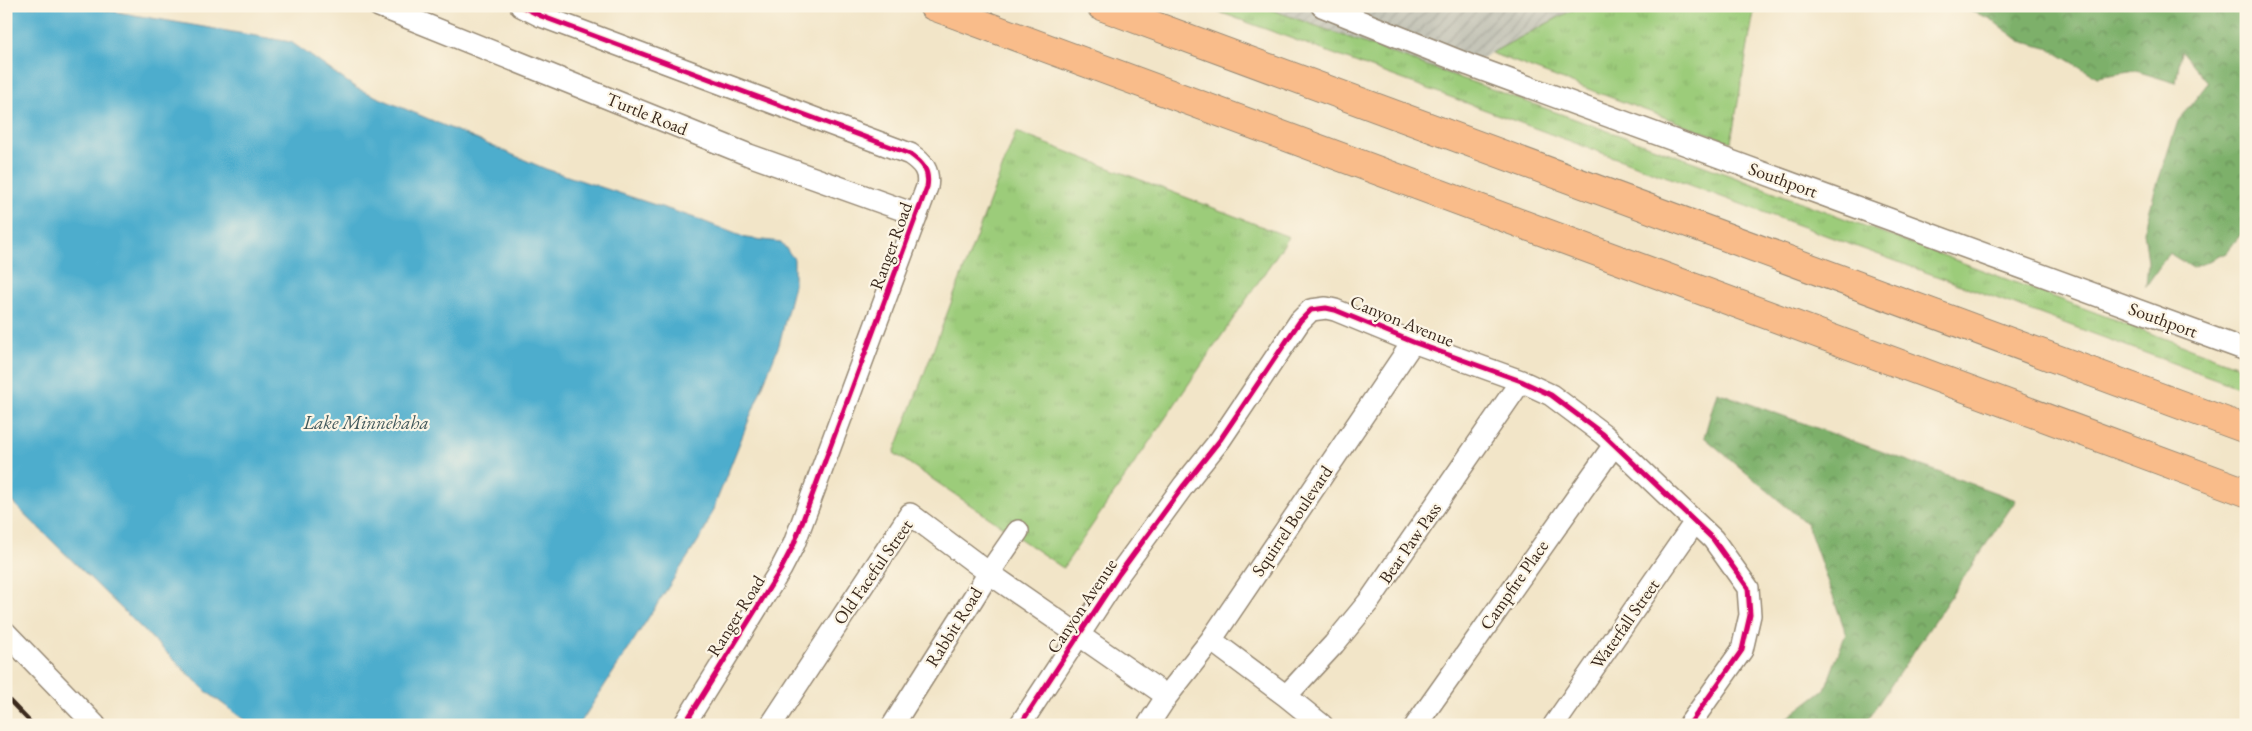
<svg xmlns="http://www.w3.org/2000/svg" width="2252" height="731" viewBox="0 0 2252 731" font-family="'EB Garamond',serif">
	<defs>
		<pattern id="industrial-furrows" width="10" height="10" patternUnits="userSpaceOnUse" patternTransform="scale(1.25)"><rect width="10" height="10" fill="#c5c5b8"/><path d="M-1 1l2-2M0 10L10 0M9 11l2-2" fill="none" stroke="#aaa99e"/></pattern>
		<pattern id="grass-tufts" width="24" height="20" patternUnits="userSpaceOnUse" patternTransform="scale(1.25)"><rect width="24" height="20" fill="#9ccc7a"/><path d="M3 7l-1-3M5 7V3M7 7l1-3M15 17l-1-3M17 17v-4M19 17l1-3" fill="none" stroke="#87af69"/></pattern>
		<pattern id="forest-crowns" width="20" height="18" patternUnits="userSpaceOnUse" patternTransform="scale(1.25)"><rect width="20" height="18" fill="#7db06a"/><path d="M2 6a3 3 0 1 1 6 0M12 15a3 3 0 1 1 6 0" fill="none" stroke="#688f57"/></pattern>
	</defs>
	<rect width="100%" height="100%" fill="#fcf5e5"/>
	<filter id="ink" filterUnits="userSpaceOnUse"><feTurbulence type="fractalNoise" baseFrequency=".02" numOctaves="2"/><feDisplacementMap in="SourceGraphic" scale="10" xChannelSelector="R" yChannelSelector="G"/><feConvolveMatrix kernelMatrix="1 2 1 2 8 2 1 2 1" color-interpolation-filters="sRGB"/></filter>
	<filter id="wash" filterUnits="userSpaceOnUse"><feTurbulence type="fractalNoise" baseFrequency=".0096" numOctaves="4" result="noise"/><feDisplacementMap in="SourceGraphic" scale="20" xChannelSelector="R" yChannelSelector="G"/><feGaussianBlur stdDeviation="1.12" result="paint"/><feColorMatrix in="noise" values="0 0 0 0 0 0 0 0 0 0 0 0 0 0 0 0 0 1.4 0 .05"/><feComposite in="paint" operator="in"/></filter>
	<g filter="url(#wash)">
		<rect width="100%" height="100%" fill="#f2e5c8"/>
		<path fill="url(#industrial-furrows)" d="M1261 6H1580L1491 53 1455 75Z"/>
		<path fill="url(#grass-tufts)" stroke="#6c7b4c" d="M1203 6H1261L1694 162 2246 369V390Z
			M1580 6H1755L1731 142 1491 53Z
			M1016 132 1289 237 1063 568 894 453Z"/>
		<path fill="url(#forest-crowns)" stroke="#5c6d44" d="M1956 6H2246V159L2243 164 2246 177V228L2226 253 2193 268 2169 253 2146 286 2148 261 2144 232 2154 194 2178 121 2208 83 2181 51 2176 83 2136 71 2097 77 2050 49 2020 41 1989 18Z
			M1717 392 2016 500 1864 725H1778L1825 689 1846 633 1807 524 1704 437Z"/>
		<path fill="#4eadcd" stroke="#446c76" d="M6 6H82L291 42 356 88 546 169 695 218 746 238 781 242 794 259V285L779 345 704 532 579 725H251L207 692 6 496Z"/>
	</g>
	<g filter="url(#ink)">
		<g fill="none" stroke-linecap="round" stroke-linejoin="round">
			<g stroke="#968873" stroke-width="24">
				<path id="minor" d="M379 6 749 155 917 215
					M521 6 541 16 910 154C923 163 930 171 927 187L794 544 781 569 684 725
					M1322 6 1469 65 2246 350
					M6 633 95 725
					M1211 640 1286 696 1322 725
					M1286 696 1334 644 1370 600 1521 381
					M771 725 910 514 989 573 1167 696
					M893 725 989 573 1018 531
					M1020 725 1119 574 1184 485 1220 440 1300 321 1311 310 1326 308 1335 310 1413 342 1521 381 1551 395 1603 434 1713 539 1748 588 1750 615 1742 650 1689 725
					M1148 725 1167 696 1211 640 1413 342
					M1416 725 1614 445
					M1554 725 1695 522"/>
			</g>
			<g stroke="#968873" stroke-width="30">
				<path id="highway" d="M933 6 2246 492
					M1101 6 2246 429"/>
			</g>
			<use href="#minor" stroke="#fff" stroke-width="21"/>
			<use href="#highway" stroke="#f9bc8a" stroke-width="28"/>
			<path stroke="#3b2a1e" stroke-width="4" d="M6 697 33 725
				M6 719 12 725"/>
			<g stroke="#fcf5e5" stroke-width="8">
				<path id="cycleway" d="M521 6 541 16 910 154C923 163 930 171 927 187L794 544 781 569 684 725
					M1020 725 1119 574 1184 485 1220 440 1300 321 1311 310 1326 308 1335 310 1413 342 1521 381 1551 395 1603 434 1713 539 1748 588 1750 615 1742 650 1689 725"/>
			</g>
			<use href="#cycleway" stroke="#d6006c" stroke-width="5"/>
		</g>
	</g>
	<g text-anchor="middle" stroke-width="4.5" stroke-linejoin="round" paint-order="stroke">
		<g font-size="18" fill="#3b2a1e" stroke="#fcf5e5">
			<text transform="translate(647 114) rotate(22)" y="6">Turtle Road</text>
			<text transform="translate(1783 180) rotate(20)" y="6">Southport</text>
			<text transform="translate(891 246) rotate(-70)" y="6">Ranger Road</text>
			<text transform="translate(2163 320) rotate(20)" y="6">Southport</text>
			<text transform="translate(1402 321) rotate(22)" y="6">Canyon Avenue</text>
			<text transform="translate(1292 521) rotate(-56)" y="6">Squirrel Boulevard</text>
			<text transform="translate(1410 543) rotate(-55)" y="6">Bear Paw Pass</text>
			<text transform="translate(873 572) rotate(-55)" y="6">Old Faceful Street</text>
			<text transform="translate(1514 585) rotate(-55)" y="6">Campfire Place</text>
			<text transform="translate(1082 606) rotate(-56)" y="6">Canyon Avenue</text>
			<text transform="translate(736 616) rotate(-58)" y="6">Ranger Road</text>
			<text transform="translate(1625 624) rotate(-55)" y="6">Waterfall Street</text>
			<text transform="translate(954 627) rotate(-58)" y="6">Rabbit Road</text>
		</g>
		<g font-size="19" font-style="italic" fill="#42585b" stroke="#fcf5e5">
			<text x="366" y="429">Lake Minnehaha</text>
		</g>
	</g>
	<rect width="2252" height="731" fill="none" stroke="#fcf5e5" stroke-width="25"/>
</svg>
